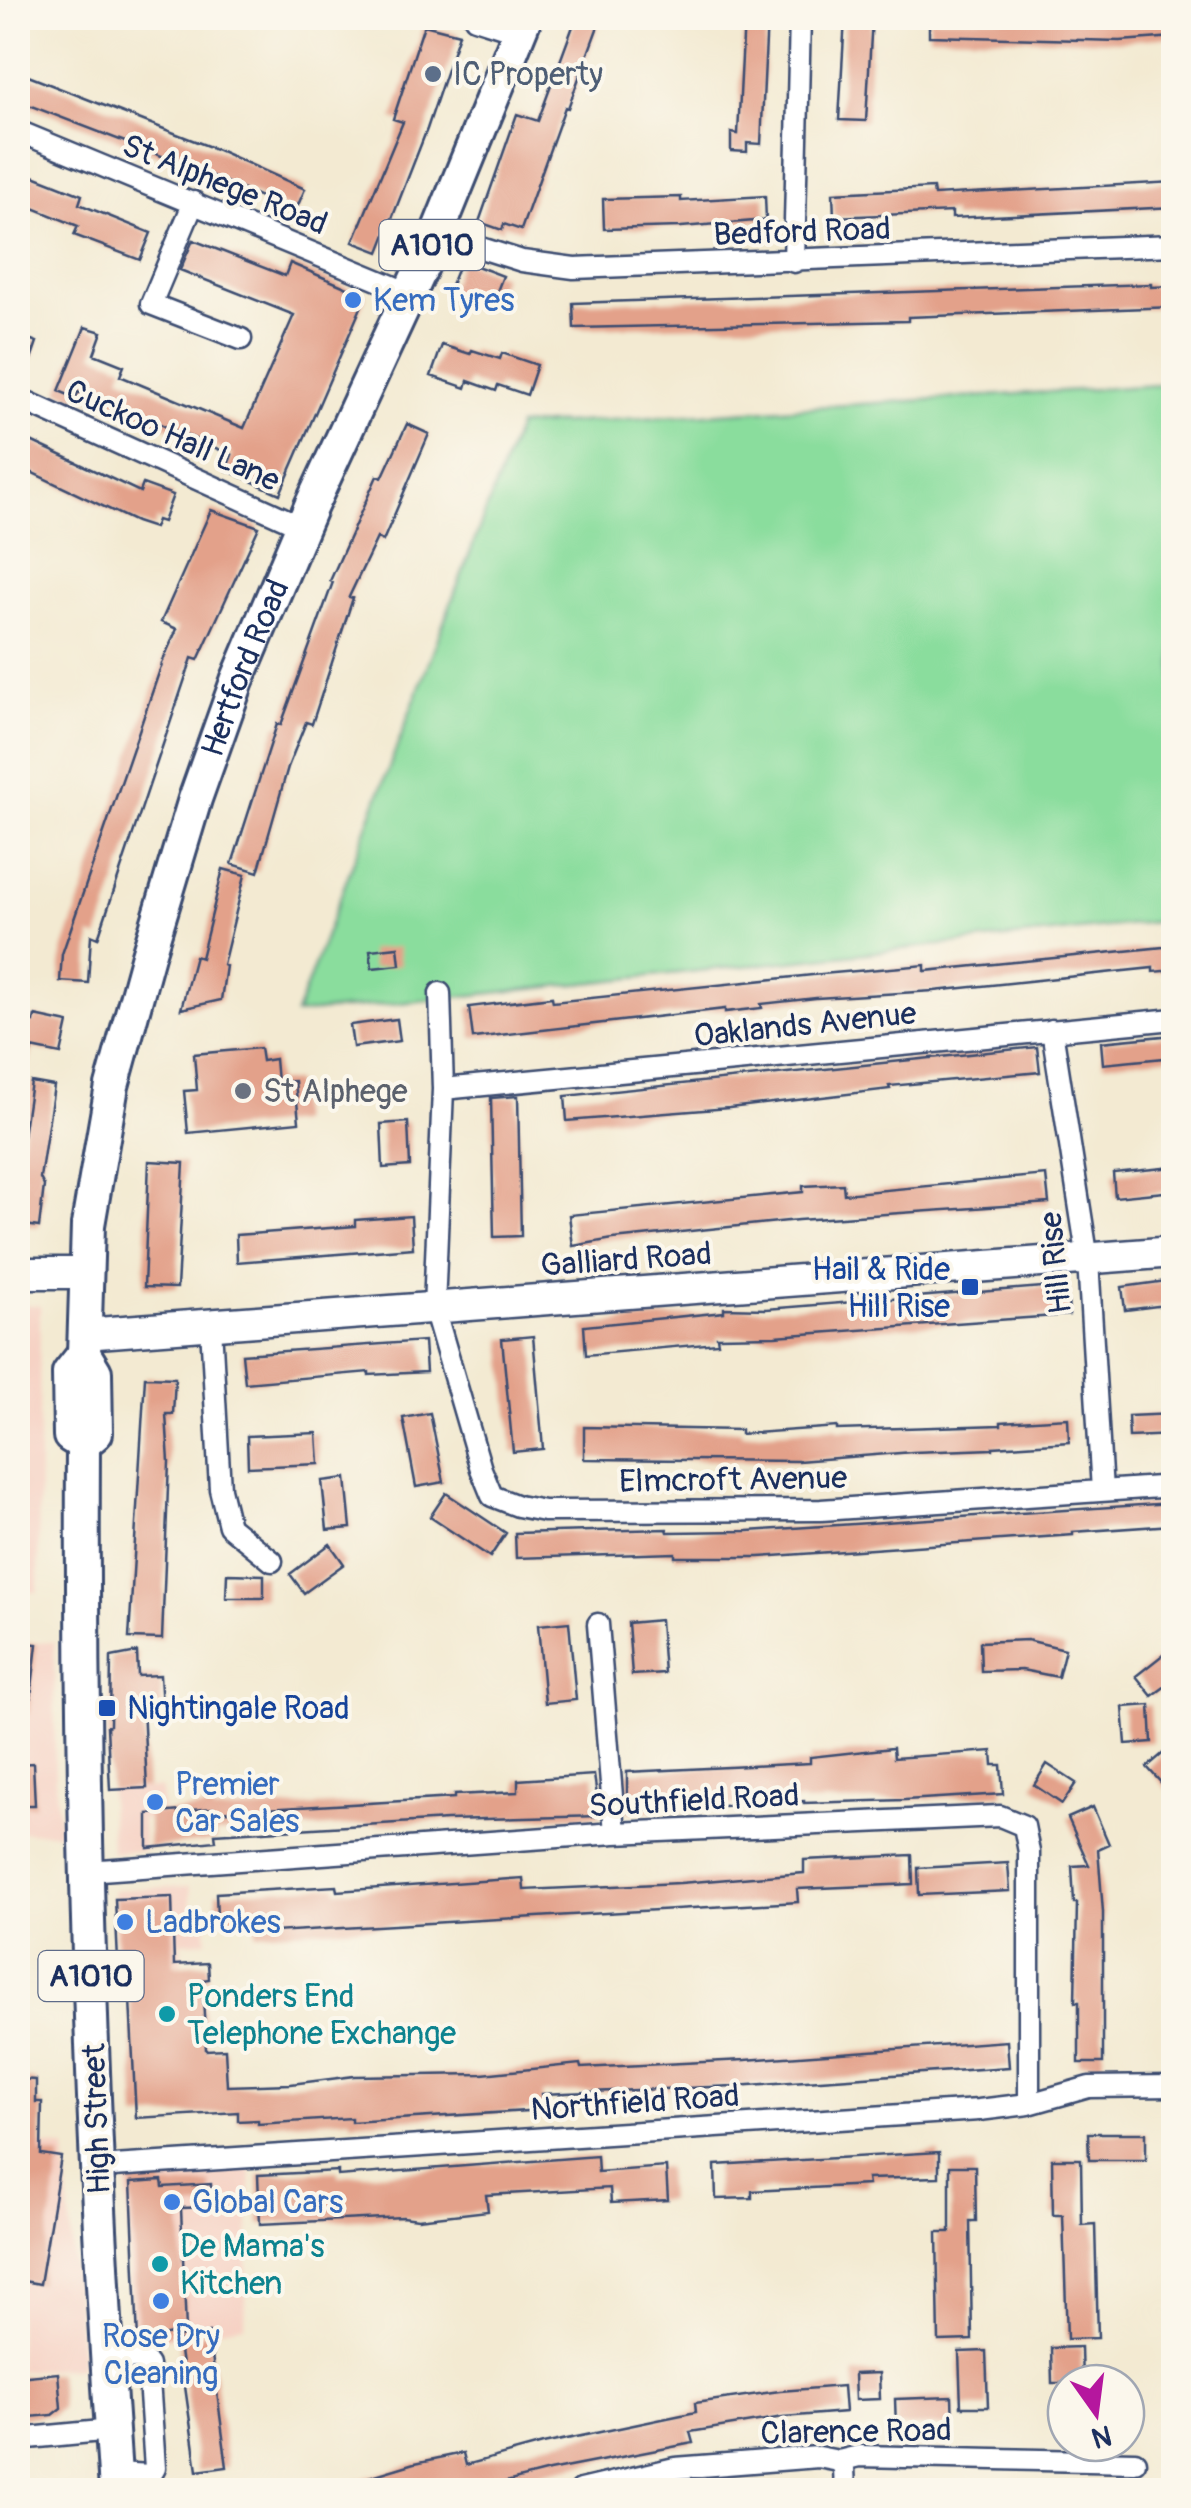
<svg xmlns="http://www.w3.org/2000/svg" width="1191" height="2508" viewBox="0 0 1191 2508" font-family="Pangolin,sans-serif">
	<rect width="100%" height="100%" fill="#fbf7ec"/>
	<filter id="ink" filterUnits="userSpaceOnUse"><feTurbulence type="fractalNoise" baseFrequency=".01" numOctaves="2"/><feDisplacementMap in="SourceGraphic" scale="20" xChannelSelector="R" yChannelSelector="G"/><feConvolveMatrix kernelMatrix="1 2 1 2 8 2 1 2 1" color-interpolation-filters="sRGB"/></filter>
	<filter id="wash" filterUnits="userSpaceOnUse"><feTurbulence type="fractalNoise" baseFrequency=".0048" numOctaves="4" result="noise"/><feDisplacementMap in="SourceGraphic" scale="40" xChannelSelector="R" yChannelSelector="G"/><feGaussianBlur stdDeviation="2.25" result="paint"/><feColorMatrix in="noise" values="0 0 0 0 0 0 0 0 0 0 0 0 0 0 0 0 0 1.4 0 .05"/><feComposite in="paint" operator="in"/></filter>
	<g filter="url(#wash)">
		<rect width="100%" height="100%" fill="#f3ead2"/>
		<path fill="#f6d2c4" d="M18 1305 40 1306 38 1592H18Z
			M54 1642 55 1778 60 1833 18 1832V1643Z
			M161 1788 163 1818 142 1819 144 1851 111 1853 109 1789Z
			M190 1886 192 1925H206L207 1941 181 1942 182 1963H116L113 1890Z
			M18 2142 65 2149 81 2367 18 2371Z
			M251 2169 245 2325 131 2344 127 2175Z"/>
		<path fill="#8add9d" stroke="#52867e" stroke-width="2.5" d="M1173 384V920L296 1014 518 426Z"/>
		<g id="blocks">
			<path fill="#e3a18a" d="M576 18H601L568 108 565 107 521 230 504 224 502 230 479 222 517 114 538 121Z
				M744 18H767L761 144 747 143V152L731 151V133L738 134Z
				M845 18H872L866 121 839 120Z
				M929 18H1174V37L1120 41 929 36Z
				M424 25 459 34 427 129 379 252 353 242 403 122 393 119Z
				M18 72 218 150 305 189 295 212 198 170 18 101Z
				M18 170 82 195 79 204 151 233 140 260 74 235 78 226 18 202Z
				M1174 182V207L952 218V212L834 217 833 193 933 188 934 195Z
				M765 196 766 220 681 227 604 229 603 199 681 197V201Z
				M193 240 285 276 290 263 366 296 280 494 226 470 232 455 109 402 78 392 76 398 59 391 85 327 102 332 94 354 124 366 120 376 244 428 294 315 180 270Z
				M461 260 503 276 492 304 477 298 473 308 446 297Z
				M1151 284V287L1174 286V307L908 317V321L574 328 573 303Z
				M18 335 37 342 22 385 18 384Z
				M442 345 470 354 472 350 500 359 502 353 537 365 527 395 498 385 496 391 468 381 466 388 431 376Z
				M407 424 429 434 383 541 377 538 349 597 353 598 312 724 306 722 288 767 258 872 232 864 277 724 281 725 333 582 330 581 377 476 382 478Z
				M18 435 140 492 143 484 173 495 163 522 157 520 154 528 136 522 18 466Z
				M211 510 259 527 198 660 192 658 98 938 91 935 88 983 60 981 62 954 164 658 177 629 161 622Z
				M223 869 245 875 223 965 226 966 221 1000 181 1009 195 956 201 958Z
				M1174 946V970L1153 972V968L934 991 816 998 761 1004 762 1008 725 1012V1009L473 1038 469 1007 552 997 553 1002 822 974 925 965V971Z
				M398 947 400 965 372 968 370 950Z
				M35 1016 68 1023 61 1054 32 1048 25 1082 18 1081V1019L34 1022Z
				M397 1019 400 1041 353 1047 350 1025Z
				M1174 1035V1057L1103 1064 1101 1042Z
				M1037 1047 1040 1072 889 1086 890 1089 729 1108 567 1121 565 1096Z
				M260 1048 262 1061 275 1059 277 1082 295 1081 299 1122 188 1133 184 1091 197 1090 194 1054Z
				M31 1082 54 1086 40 1178 44 1186 39 1227 18 1224 24 1175 18 1174V1170Z
				M518 1096 521 1236 494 1237 491 1098Z
				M408 1122 410 1166 383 1168 381 1124Z
				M149 1161 184 1163 177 1288 144 1287Z
				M1174 1167V1191L1115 1197 1113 1173Z
				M1046 1175 1049 1203 798 1220 613 1239 573 1246 569 1215 803 1192V1186L843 1184 844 1194Z
				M411 1216 413 1248 237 1262 236 1235 355 1226V1220Z
				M1174 1280V1304L1125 1310 1122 1287Z
				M1067 1285 1069 1315 775 1336 717 1337 718 1343 586 1355 584 1326 724 1312V1308L766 1309Z
				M533 1336 543 1449 513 1452 502 1339Z
				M424 1341 426 1372 369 1375V1372L245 1383 242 1354Z
				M145 1377 175 1378 173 1414H166L169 1462 162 1639 129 1638Z
				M430 1413 444 1482 416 1487 403 1418Z
				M1174 1414V1435L1129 1437 1128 1416Z
				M1068 1418 1069 1442 993 1447V1449L913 1452 798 1461 584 1459V1427L741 1430V1434L837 1427V1430L1001 1425V1422Z
				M317 1433 319 1464 248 1467 247 1436Z
				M346 1478 351 1528 327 1530 322 1481Z
				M446 1493 506 1533 490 1557 430 1517Z
				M1171 1503 1172 1525 1073 1532V1535L759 1557H675V1553L516 1558 515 1533 667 1529 668 1532 748 1531Z
				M330 1544 344 1564 304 1593 290 1574Z
				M227 1574 264 1575V1598H226Z
				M660 1620 664 1673 632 1675 628 1623Z
				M569 1622 576 1700 545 1703 538 1625Z
				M1027 1640 1065 1649 1058 1677 1022 1670 981 1671 980 1642Z
				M18 1642 37 1644 29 1714H18Z
				M1174 1646V1680L1152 1696 1136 1676Z
				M137 1652 138 1676 160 1675 162 1707H143L147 1788 110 1790 107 1726 110 1725 111 1657Z
				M1150 1705 1152 1742 1126 1744 1123 1707Z
				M1174 1744V1797L1147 1767Z
				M893 1748 894 1758 992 1751 993 1765H1001L1003 1794 905 1800 804 1803V1801L627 1812V1772L810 1763V1757Z
				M33 1763 35 1805H18V1764Z
				M1047 1764 1076 1783 1062 1804 1034 1785Z
				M594 1775 600 1816 447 1820 215 1834 216 1841 148 1848V1814L213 1808V1812L454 1798V1795L518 1792V1780Z
				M1093 1807 1109 1844 1098 1849 1103 1912V2063H1079V2002H1075L1077 1903H1074L1072 1866 1089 1865 1068 1818Z
				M912 1855 913 1884 797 1889 798 1902 256 1933V1920H251L250 1917 217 1919 216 1893 336 1886 337 1891 523 1878 524 1890 680 1883 804 1873V1860Z
				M1008 1863 1010 1891 919 1895 918 1868Z
				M172 1897 174 1965 208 1963 209 1979 202 1980 206 2050 225 2049 227 2086 291 2084 354 2076 482 2074 580 2064 581 2068 745 2060 1007 2041 1009 2067 734 2086 542 2094 543 2110 351 2122V2118L258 2124V2120L238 2121V2112L136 2118 128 1960 118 1961 115 1899Z
				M18 2079 36 2080V2102H42L41 2154 61 2157 40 2284 18 2280Z
				M1088 2133H1146V2160H1089Z
				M939 2152V2177L867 2179 868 2185 752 2191V2198L716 2199 715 2165Z
				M597 2156 598 2172 666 2167 668 2200 611 2203 610 2188 486 2195 488 2211 418 2219 403 2217 260 2224 258 2175 338 2171V2176Z
				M1052 2159H1081L1082 2225 1095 2224 1098 2338 1067 2339 1063 2215H1053Z
				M950 2166H975L976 2221H970L972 2340 939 2341 937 2232H950Z
				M162 2180 163 2187 211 2184 212 2207 181 2208 186 2331 138 2341 131 2182Z
				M209 2333 227 2467 197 2471 178 2337Z
				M1081 2347 1082 2383H1052L1051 2348Z
				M986 2351 988 2407H961L959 2352Z
				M58 2373 61 2408 52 2415 18 2418V2377Z
				M879 2373 880 2399 855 2400 854 2374Z
				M843 2386 845 2412 783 2417 690 2432 693 2443 549 2471 474 2490H343L342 2485 415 2463 463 2453 466 2465 543 2444 696 2412 695 2403 780 2391Z
				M952 2397 953 2426 896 2427 895 2399Z"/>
		</g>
	</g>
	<g filter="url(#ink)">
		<use href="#blocks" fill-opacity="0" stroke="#3b4b6f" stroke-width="2.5"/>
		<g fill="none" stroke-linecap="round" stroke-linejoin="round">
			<g stroke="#3b4b6f" stroke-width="25">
				<path id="street" d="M475 18 519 32
					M18 131 409 293
					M194 202 151 304 241 339
					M437 234 522 261 574 268 1174 245
					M794 262 800 18
					M18 398 303 527
					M440 993 443 1089 434 1308 481 1469 492 1496 518 1506 544 1511 821 1510 1174 1486
					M1052 1030 1088 1260 1102 1491
					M443 1089 1174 1019
					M211 1326 220 1489 229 1526 272 1561
					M598 1624 615 1833
					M87 1871 615 1833 1000 1816 1024 1826 1029 1852V2104
					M98 2167 979 2110 1029 2104 1089 2087 1174 2086
					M107 2360 142 2358 148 2365 155 2468 151 2475 115 2473
					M18 2439 112 2430
					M839 2461 844 2468 845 2490
					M581 2490 675 2468 818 2457 839 2461 859 2456 1135 2462"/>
			</g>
			<g stroke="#3b4b6f" stroke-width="35">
				<path id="secondary" d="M18 1273H84
					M84 1334 1174 1252"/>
			</g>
			<g stroke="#3b4b6f" stroke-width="38">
				<g id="primary">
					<path d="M83 1444 70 1436 69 1373 84 1354"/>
					<path id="s1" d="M116 2490C91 2143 81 1793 83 1444L96 1433 95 1372 84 1354 88 1225 112 1086 148 955 195 799 237 681 311 506 437 234 525 18"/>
				</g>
			</g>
			<use href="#street" stroke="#fff" stroke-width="20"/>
			<use href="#secondary" stroke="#fff" stroke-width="30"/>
			<use href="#primary" stroke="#fff" stroke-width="32"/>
		</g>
	</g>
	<circle fill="#5c6f8a" stroke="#fbf7ec" stroke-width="4" cx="433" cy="74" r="10"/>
	<g fill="#3f7fe0" stroke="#fbf7ec" stroke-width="4">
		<circle cx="353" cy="300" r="10"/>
		<circle cx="155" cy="1802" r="10"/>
		<circle cx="125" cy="1922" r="10"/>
		<circle cx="172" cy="2202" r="10"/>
		<circle cx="161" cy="2301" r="10"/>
	</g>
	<circle fill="#6b7280" stroke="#fbf7ec" stroke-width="4" cx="243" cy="1091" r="10"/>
	<g fill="#1a4fb4" stroke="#fbf7ec" stroke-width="4">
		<rect x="960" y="1277" width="20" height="20" rx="5"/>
		<rect x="97" y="1698" width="20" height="20" rx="5"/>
	</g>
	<g fill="#0f9aa8" stroke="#fbf7ec" stroke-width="4">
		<circle cx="167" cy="2014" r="10"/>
		<circle cx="160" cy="2264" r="10"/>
	</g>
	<g text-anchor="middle" stroke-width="8" stroke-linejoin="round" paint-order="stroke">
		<g fill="#fbf7ec" stroke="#5e6b89" stroke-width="2.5">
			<rect x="379.5" y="220" width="105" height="50" rx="8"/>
			<rect x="38.5" y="1951" width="105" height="50" rx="8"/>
		</g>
		<g font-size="30" font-weight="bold" fill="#1b2f5e">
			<text x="432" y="255">A1010</text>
			<text x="91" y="1986">A1010</text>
		</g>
		<g font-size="32" fill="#4e5e75" stroke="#fbf7ec" text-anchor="start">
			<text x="453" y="85">IC Property</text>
		</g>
		<g font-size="32" fill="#1b2f5e" stroke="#fbf7ec">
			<text transform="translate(225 184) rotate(22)" y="11">St Alphege Road</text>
			<text transform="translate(802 231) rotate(-2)" y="11">Bedford Road</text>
			<text transform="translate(173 435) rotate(24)" y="11">Cuckoo Hall Lane</text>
			<text dy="11" stroke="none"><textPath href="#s1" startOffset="1855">Hertford Road</textPath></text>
			<text transform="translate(805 1024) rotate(-6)" y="11">Oaklands Avenue</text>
			<text transform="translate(626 1259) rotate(-4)" y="11">Galliard Road</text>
			<text transform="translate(1055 1263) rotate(-96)" y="11">Hill Rise</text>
			<text transform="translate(733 1479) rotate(-1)" y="11">Elmcroft Avenue</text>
			<text transform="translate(694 1800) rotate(-3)" y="11">Southfield Road</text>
			<text transform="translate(635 2102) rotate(-4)" y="11">Northfield Road</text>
			<text transform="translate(96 2119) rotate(-92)" y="11">High Street</text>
			<text transform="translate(856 2431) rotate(-1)" y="11">Clarence Road</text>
		</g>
		<g font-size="32" fill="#366cbe" stroke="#fbf7ec" text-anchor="start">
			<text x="373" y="311">Kem Tyres</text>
			<text x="175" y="1795">Premier<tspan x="175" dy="37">Car Sales</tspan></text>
			<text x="145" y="1933">Ladbrokes</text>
			<text x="192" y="2213">Global Cars</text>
			<text x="161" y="2347" text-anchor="middle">Rose Dry<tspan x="161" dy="37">Cleaning</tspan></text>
		</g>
		<g font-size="32" fill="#5b616d" stroke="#fbf7ec" text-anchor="start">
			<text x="263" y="1102">St Alphege</text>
		</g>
		<g font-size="32" fill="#164399" stroke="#fbf7ec" text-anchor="end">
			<text x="950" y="1280">Hail &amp; Ride<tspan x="950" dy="37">Hill Rise</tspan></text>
			<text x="127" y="1719" text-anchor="start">Nightingale Road</text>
		</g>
		<g font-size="32" fill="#0d838f" stroke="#fbf7ec" text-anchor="start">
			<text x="187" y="2007">Ponders End<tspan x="187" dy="37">Telephone Exchange</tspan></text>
			<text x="180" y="2257">De Mama's<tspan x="180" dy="37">Kitchen</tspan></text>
		</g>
	</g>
	<rect width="1191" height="2508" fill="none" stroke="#fbf7ec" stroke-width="60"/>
	<g transform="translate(1096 2413) rotate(166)"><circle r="48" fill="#fbf7ec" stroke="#a1a7b3" stroke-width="2.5"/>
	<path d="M0-8L18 38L0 25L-18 38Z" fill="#b5179e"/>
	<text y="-15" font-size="28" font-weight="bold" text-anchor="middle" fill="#1b2f5e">N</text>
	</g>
</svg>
